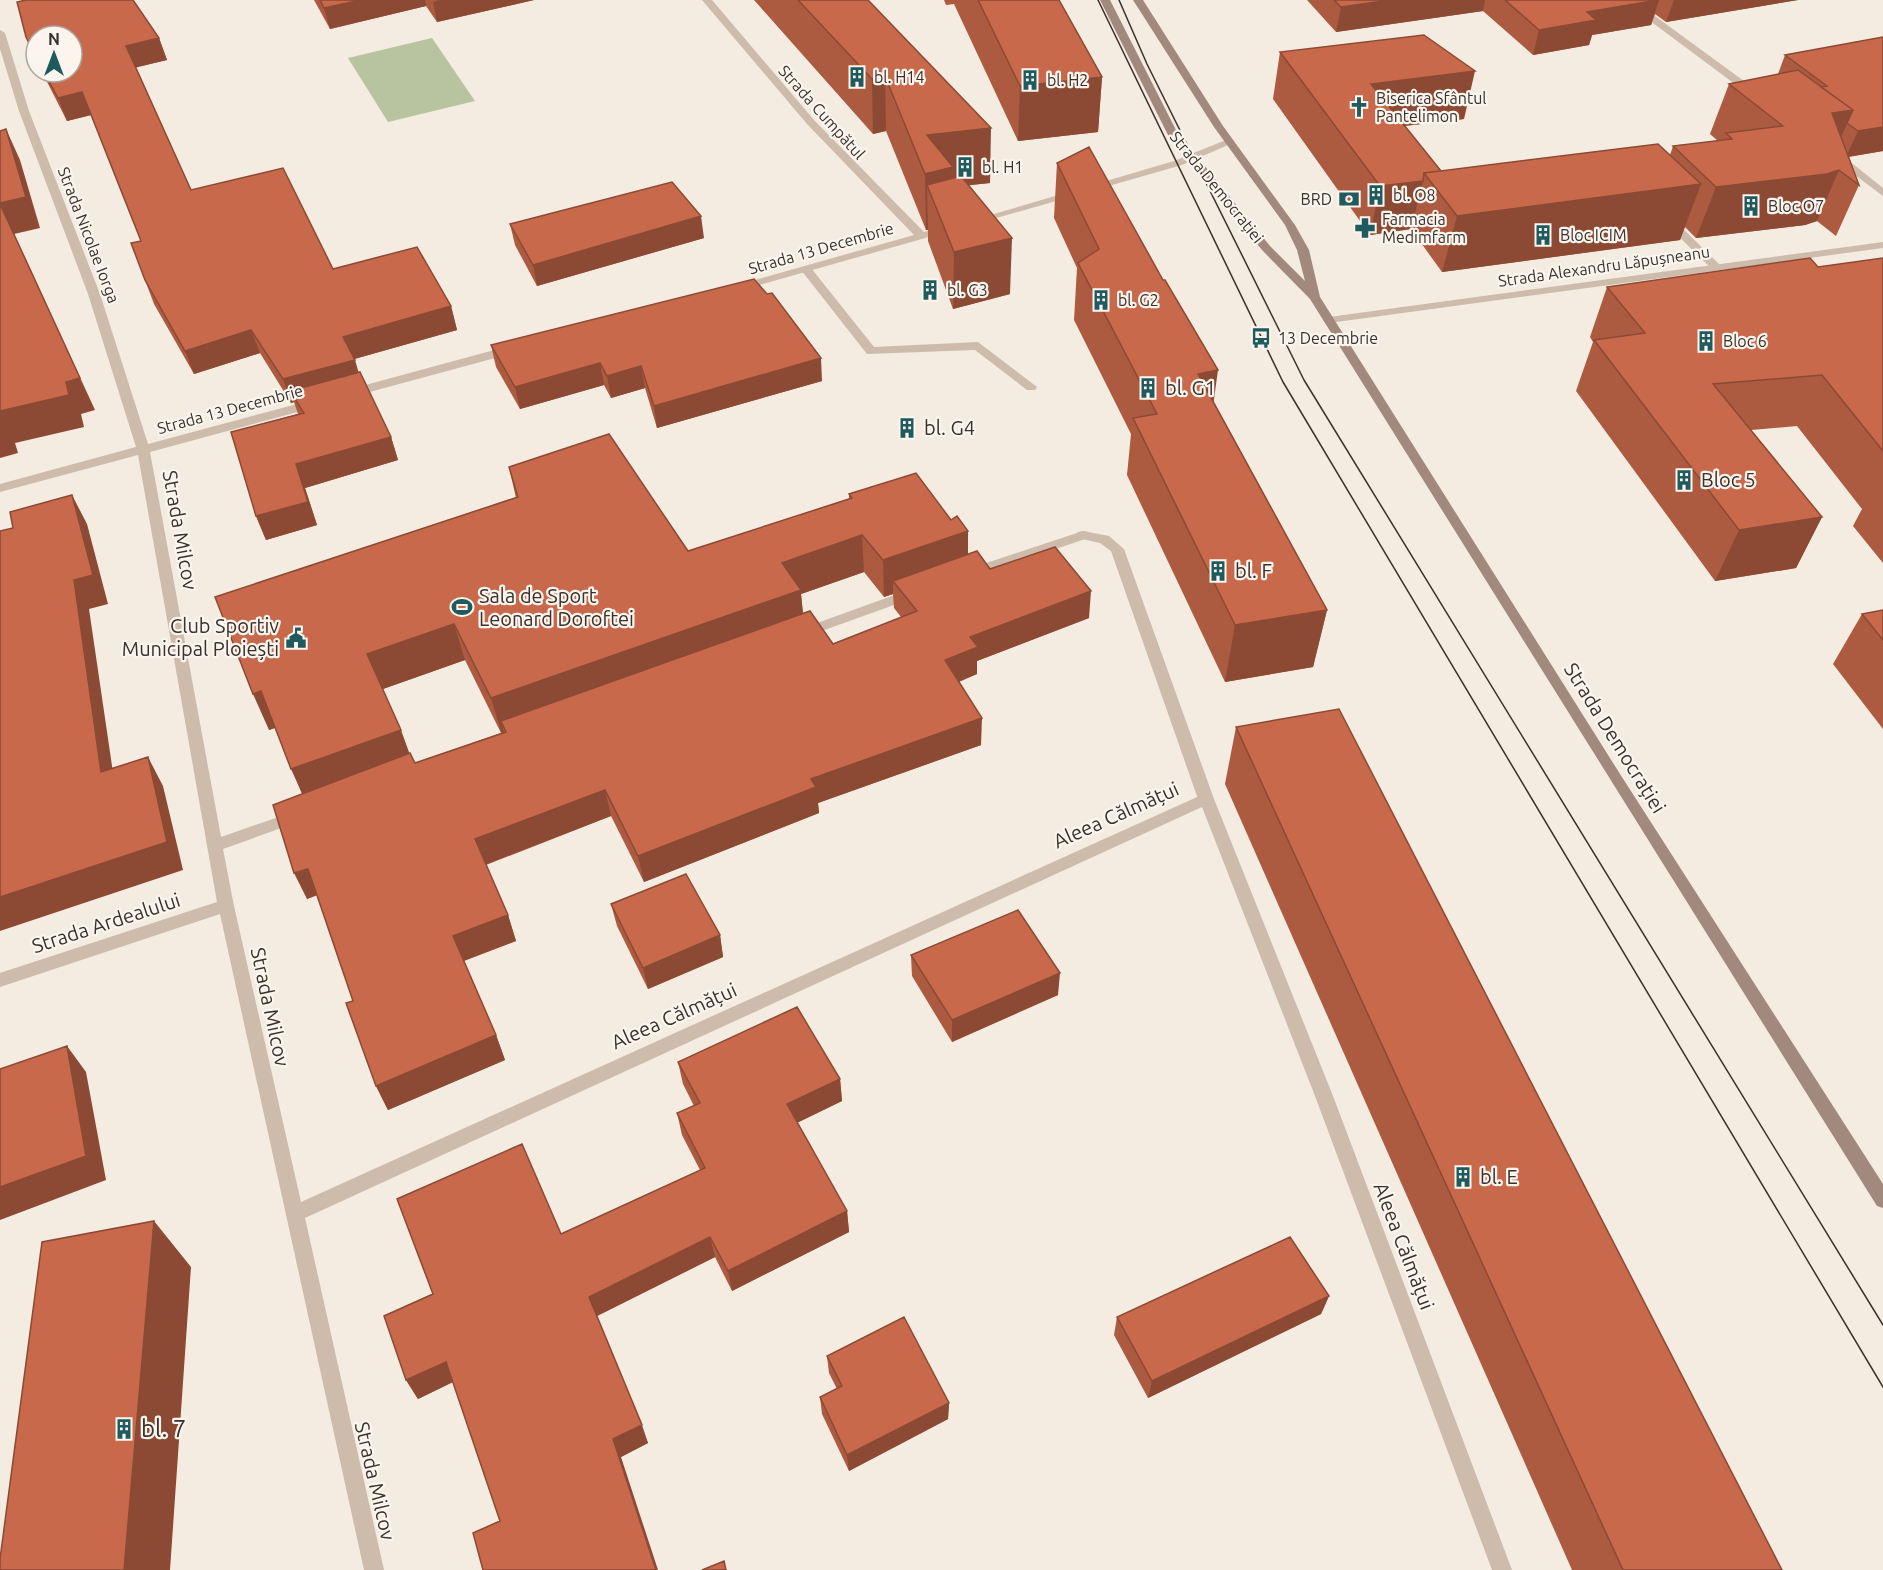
<svg xmlns="http://www.w3.org/2000/svg" width="1883" height="1570" viewBox="0 0 1883 1570" font-family="Ubuntu,sans-serif">
	<rect width="100%" height="100%" fill="#f4ebe1"/>
	<path fill="#b8c4a0" d="M432 38 475 101 388 122 348 58Z"/>
	<g fill="none" stroke-linecap="round" stroke-linejoin="round">
		<path fill="#cdbbac" fill-rule="evenodd" d="M1669 218 1673 219 1721 266V270H1713L1665 223 1664 221Z
			M807 267 811 268 874 347 978 342 1037 387 1035 390H1027L975 350 867 354 801 270Z
			M1083 531 1109 536 1124 549 1214 799 1211 803H1201L1198 799 1111 551 1100 543 1078 538 1076 535 1078 532Z"/>
		<path fill="#cdbbac" fill-rule="evenodd" d="M702 0H712L814 120 924 232 946 226 951 229 950 231 742 290H734V286L914 235 807 124Z
			M1622 0H1633L1759 92V96H1751Z
			M0 30 5 33 29 111 100 294 148 444 316 399 322 403 320 406 150 452 221 837 296 811 301 813 304 817 301 821 223 849 234 906 301 1202 1206 793 1211 795 1214 799 1333 1096 1512 1570H1492L1315 1096 1202 807 305 1218 384 1570H364L220 914 0 987V973L217 902 138 455 0 492V484L136 447 88 294 19 111 0 49Z
			M1226 140 1235 142 1182 165 979 223 970 221 1174 161Z
			M1835 156H1843L1883 188V196L1835 160Z
			M513 345 517 346V352L351 397 345 393 347 390Z
			M1083 531 1088 532 1090 535 1088 538 970 578 963 573 965 570Z
			M911 589 918 594 916 597 808 636 803 638 796 633 798 630Z"/>
		<path fill="#cdbbac" fill-rule="evenodd" d="M1883 242V248L1329 323 1323 320 1329 317Z"/>
		<path fill="#a18a7d" fill-rule="evenodd" d="M1100 0H1110L1177 132 1270 246 1305 281 1297 250 1285 225 1214 127 1133 0H1143L1223 126 1295 225 1309 250 1320 297 1620 774 1883 1184V1208L1877 1206 1310 299 1262 250 1168 135Z"/>
		<path stroke="#3b302b" stroke-width="1.5" d="M1098 0 1283 382 1883 1387
			M1119 0 1147 64 1304 380 1883 1325"/>
	</g>
	<path fill="#ac5a40" fill-rule="evenodd" d="M26 0H133L159 38 167 60 136 67 191 190 283 168 333 269 417 247 451 306 457 330 354 359 358 372H360L391 437 398 460 305 488 317 525 266 540 256 516 231 432 298 414 294 402 291 403 260 353 194 374 154 304 145 280 131 243 141 241 91 115 67 121 42 72H72V36H36V61L26 37 17 2Z
		M314 0H534L437 22 426 6 330 29Z
		M754 0H868L990 183 969 185 1010 294 953 309 928 241V230H926L886 131 873 134Z
		M944 0H1059L1102 77 1098 132 1018 141 954 4 946 5Z
		M1307 0H1798L1666 22 1655 14 1651 25 1592 35 1589 45 1533 55 1483 11 1336 32Z
		M1883 37V151L1849 157 1859 185 1836 236 1817 221 1805 225 1696 238 1685 227 1680 240 1442 272 1411 229 1370 235 1273 99 1280 52 1464 119 1404 126 1441 171 1670 155 1673 146 1718 141 1710 134 1729 84 1778 74 1785 55Z
		M1057 163 1214 402 1327 610 1313 667 1225 682 1127 475 1131 434 1074 320 1077 268 1054 218Z
		M510 224 704 238 537 286 515 245Z
		M1883 258V563L1853 526 1862 509 1797 426 1751 430 1822 517 1796 568 1715 581 1576 391 1593 342 1590 337 1607 287 1818 267Z
		M491 345 822 381 657 428 645 388 611 398 604 385 520 409 496 367Z
		M509 467 688 551 849 499V494L968 554 990 569 1089 618 977 661V674L959 682 981 745 818 803 819 813 644 882 611 816 486 865 508 915 516 941 464 961 496 1035 505 1060 388 1110 376 1086 353 1001 317 895 307 899 302 794 275 728 269 730 516 498ZM864 572 884 597 893 594 894 608 901 617 833 644 803 613 801 594ZM465 660 501 733 415 763 409 754 383 689Z
		M1883 610V729L1833 664 1862 614Z
		M1236 727 1782 1570H1572L1225 784Z
		M611 904 720 935 723 957 648 989 617 926Z
		M911 955 1058 995 952 1042 912 976Z
		M678 1062 840 1079 842 1101 797 1123 847 1211 849 1232 732 1291 715 1257 597 1316 648 1443 621 1457 500 1521 453 1382 418 1399 406 1380 433 1294 561 1234 700 1170 682 1135 677 1113 694 1106 683 1084Z
		M1329 1296 1321 1314 1148 1398 1114 1335 1117 1317Z
		M827 1356 949 1403 948 1419 849 1471 822 1414 820 1397 837 1389 829 1373Z"/>
	<path fill="#8c4a34" d="M361 0H425L426 6 330 29 324 8Z
		M440 0H534L437 22 433 2Z
		M1391 0H1485L1483 11 1336 32 1341 7Z
		M1659 0 1651 25 1592 35 1589 45 1533 55 1539 30 1587 12Z
		M1674 0H1798L1666 22Z
		M159 38 167 60 134 68 126 46Z
		M1475 71 1464 119 1361 131 1371 84Z
		M885 76 886 131 873 134 872 79Z
		M1102 77 1098 132 1018 141 1020 86Z
		M82 92 91 115 67 121 58 98Z
		M1853 110 1831 160 1832 113Z
		M1883 127V151L1846 157 1858 131Z
		M991 128 990 183 953 187 927 185 928 230H926L925 174 927 135Z
		M6 129 20 160 40 228 14 234 95 410 81 414 84 427 15 443 18 453 0 458V411L66 382 0 204Z
		M1839 170 1817 221 1805 225 1696 238 1716 187Z
		M1423 181 1411 229 1370 235 1380 186Z
		M1701 184 1680 240 1442 272 1457 216Z
		M701 216 704 238 537 286 533 265Z
		M1012 238 1010 294 953 309 954 252Z
		M451 306 457 330 351 360 343 337Z
		M251 330 260 353 194 374 185 351Z
		M821 358 822 381 657 428 654 406Z
		M355 360 362 384 290 391 294 402 291 403 283 379Z
		M600 363 604 385 520 409 515 387Z
		M641 366 645 388 611 398 607 376Z
		M1218 370 1210 428 1198 374Z
		M391 437 398 460 305 488 317 525 266 540 256 516 296 464Z
		M72 495 87 524 108 604 89 609 117 800 101 772 74 580Z
		M1822 517 1796 568 1715 581 1739 530Z
		M968 531V567L893 581V594L884 597 883 560Z
		M862 535 864 572 801 594 804 626 501 721 504 733 502 734 491 698 782 563Z
		M1091 591 1089 618 977 661V674L945 687V660L970 637Z
		M1327 610 1313 667 1225 682 1235 625Z
		M454 624 465 660 380 690 367 654Z
		M261 691 277 727 269 730 253 694Z
		M982 718 981 745 818 803 819 813 644 882 638 856 811 779Z
		M401 730 414 766 307 804 291 769Z
		M148 757 163 786 183 870 0 931V897Z
		M605 790 611 816 484 865 475 839Z
		M308 869 320 894 307 899 294 873Z
		M508 915 516 941 463 961 453 936Z
		M720 935 723 957 648 989 643 968Z
		M1060 973 1058 995 952 1042V1020Z
		M496 1035 505 1060 388 1110 376 1086Z
		M67 1046 86 1072 106 1180 0 1220V1187Z
		M840 1079 842 1101 790 1126 787 1104Z
		M847 1211 849 1232 732 1291 728 1271Z
		M154 1221 191 1267 170 1570H123Z
		M710 1237 715 1257 597 1316 589 1297Z
		M1329 1296 1321 1314 1148 1398 1152 1381Z
		M446 1362 457 1380 418 1399 406 1380Z
		M949 1403 948 1419 849 1471 847 1455Z
		M642 1425 648 1443 621 1457 658 1570H656L613 1439Z"/>
	<path fill="#c8694b" stroke="#8c4a34" stroke-width="1.5" d="M26 0H133L159 38 126 46 191 190 283 168 333 269 417 247 451 306 343 337 355 360 283 379 251 330 185 351 145 280 131 243 141 241 82 92 58 98 44 72H72V36H36V57L26 37 17 2Z
		M320 0H361L324 8Z
		M798 0H868L991 128 927 135 953 167 925 174 885 76 872 79Z
		M978 0H1059L1102 77 1020 86Z
		M1334 0H1391L1341 7Z
		M1505 0H1658L1587 12 1596 20 1539 30Z
		M1424 35 1475 71 1371 84 1441 171 1424 173 1423 181 1380 186 1280 52Z
		M1883 37V127L1858 131 1847 123 1853 110 1821 87 1827 86 1785 55Z
		M1798 70 1853 110 1832 113 1859 185 1839 170 1827 174 1716 187 1673 146 1732 139 1726 133 1783 126 1729 84Z
		M6 129 26 197 0 203V131Z
		M1658 144 1701 184 1457 216 1424 173Z
		M1089 147 1163 280H1165L1218 370 1198 374 1327 610 1235 625 1133 418 1157 414 1078 263 1099 249 1057 163Z
		M961 176 1012 238 954 252 927 185Z
		M672 182 701 216 533 265 510 224Z
		M0 204 80 378 66 382 69 395 0 411Z
		M1810 258 1818 267 1883 258V451L1822 375 1713 384 1822 517 1739 530 1594 340 1645 333 1607 287Z
		M754 279 767 294 772 293 821 358 654 406 641 366 607 376 600 363 515 387 491 345Z
		M360 372 391 437 296 464 308 502 256 516 231 432 304 413 290 391Z
		M609 434 688 551 852 498 849 494 916 473 951 520 957 516 968 531 883 560 862 535 782 563 801 590 491 698 454 624 367 654 401 730 291 769 261 691 253 694 215 597 518 497 509 467Z
		M72 495 93 575 74 580 101 772 148 757 167 842 0 897V531L13 528 10 512Z
		M1055 547 1091 591 970 637 978 647 945 660 982 718 811 779 816 787 638 856 605 790 475 839 508 915 453 936 496 1035 376 1086 346 1003 353 1001 308 869 294 873 273 805 410 753 415 763 506 732 501 721 810 611 833 644 917 611 893 581 977 551 990 569Z
		M1883 610V640L1862 614Z
		M1339 709 1782 1570H1623L1236 727Z
		M686 874 720 935 643 968 611 904Z
		M1018 910 1060 973 952 1020 911 955Z
		M797 1007 840 1079 787 1104 847 1211 728 1271 710 1237 589 1297 642 1425 613 1439 656 1570H483L473 1533 500 1521 446 1362 406 1380 384 1316 433 1294 397 1199 522 1144 561 1234 705 1168 677 1113 700 1103 678 1062Z
		M67 1046 86 1156 0 1187V1069Z
		M154 1221 124 1570H0V1559L42 1242Z
		M1290 1237 1329 1296 1152 1381 1117 1317Z
		M904 1317 949 1403 847 1455 820 1397 842 1386 827 1356Z
		M724 1561 726 1570H702Z"/>
	<defs>
		<g id="building-bare" transform="scale(1.62)"><path d="M-4-6H4V6H1V3H-1V6H-4ZM-2.5-4.3h1.7v1.8h-1.7ZM.8-4.3h1.7v1.8H.8ZM-2.5-1h1.7V.8h-1.7ZM.8-1h1.7V.8H.8Z" fill="#1f5a5e" stroke="#fbf5ee" stroke-width="2.5" paint-order="stroke"/></g>
		<g id="church-bare" transform="scale(1.62)"><path d="M-1.2-6h2.4v3.5h3.3v2.4h-3.3V6h-2.4V-.1h-3.3v-2.4h3.3Z" fill="#1f5a5e" stroke="#fbf5ee" stroke-width="2.5" paint-order="stroke"/></g>
		<g id="bank-bare" transform="scale(1.62)"><path d="M-6-4H6V4H-6ZM0-2.3a2.3 2.3 0 1 0 0 4.6a2.3 2.3 0 1 0 0-4.6Z" fill="#1f5a5e" stroke="#fbf5ee" stroke-width="2.5" paint-order="stroke"/></g>
		<g id="pharmacy-bare" transform="scale(1.62)"><path d="M-2-6h4v4h4v4h-4v4h-4v-4h-4v-4h4Z" fill="#1f5a5e" stroke="#fbf5ee" stroke-width="2.5" paint-order="stroke"/></g>
		<g id="bus-bare" transform="scale(1.62)"><path d="M-5-6H5V4H4V6H2V4H-2V6H-4V4H-5ZM-3.5-4V0h7V-4ZM-3.5 1.2v1.5H-2V1.2ZM2 1.2v1.5H3.5V1.2Z" fill="#1f5a5e" stroke="#fbf5ee" stroke-width="2.5" paint-order="stroke"/></g>
		<g id="stadium-bare" transform="scale(1.62)"><path d="M0-5a6.5 5 0 1 0 0 10a6.5 5 0 1 0 0-10ZM-3.5-1.8h7v3.6h-7Z" fill="#1f5a5e" stroke="#fbf5ee" stroke-width="2.5" paint-order="stroke"/></g>
		<g id="civic-bare" transform="scale(1.62)"><path d="M-.6-6.5H3V-4.5H.6V-3L4-1V1h2V6H-6V1h2V-1L-.6-3ZM-1.2 2.5V6h2.4V2.5Z" fill="#1f5a5e" stroke="#fbf5ee" stroke-width="2.5" paint-order="stroke"/></g>
	</defs>
	<g fill-rule="evenodd">
		<use href="#building-bare" x="857" y="77"/>
		<use href="#building-bare" x="1030" y="80"/>
		<use href="#church-bare" x="1359" y="107"/>
		<use href="#building-bare" x="965" y="167"/>
		<use href="#building-bare" x="1376" y="195"/>
		<use href="#bank-bare" x="1349" y="199"/>
		<use href="#building-bare" x="1751" y="206"/>
		<use href="#pharmacy-bare" x="1365" y="228"/>
		<use href="#building-bare" x="1543" y="235"/>
		<use href="#building-bare" x="930" y="290"/>
		<use href="#building-bare" x="1101" y="300"/>
		<use href="#bus-bare" x="1261" y="338"/>
		<use href="#building-bare" x="1706" y="341"/>
		<use href="#building-bare" x="1148" y="388"/>
		<use href="#building-bare" x="907" y="428"/>
		<use href="#building-bare" x="1684" y="480"/>
		<use href="#building-bare" x="1218" y="571"/>
		<use href="#stadium-bare" x="462" y="607"/>
		<use href="#civic-bare" x="296" y="638"/>
		<use href="#building-bare" x="1463" y="1177"/>
		<use href="#building-bare" x="124" y="1429"/>
	</g>
	<g text-anchor="middle" stroke-width="4.5" stroke-linejoin="round" paint-order="stroke">
		<g font-size="16" fill="#3b302b" stroke="#fbf5ee" text-anchor="start">
			<text x="874" y="83">bl. H14</text>
			<text x="1047" y="86">bl. H2</text>
			<text x="1376" y="104">Biserica Sfântul<tspan x="1376" dy="18">Pantelimon</tspan></text>
			<text x="982" y="173">bl. H1</text>
			<text x="1393" y="201">bl. O8</text>
			<text x="1332" y="205" text-anchor="end">BRD</text>
			<text x="1768" y="212">Bloc O7</text>
			<text x="1382" y="225">Farmacia<tspan x="1382" dy="18">Medimfarm</tspan></text>
			<text x="1560" y="241">Bloc ICIM</text>
			<text x="947" y="296">bl. G3</text>
			<text x="1118" y="306">bl. G2</text>
			<text x="1278" y="344">13 Decembrie</text>
			<text x="1723" y="347">Bloc 6</text>
		</g>
		<g font-size="16" fill="#3b302b" stroke="#fbf5ee">
			<text transform="translate(822 112) rotate(48)" y="6">Strada Cumpătul</text>
			<text transform="translate(1217 187) rotate(51)" y="6">Strada Democrației</text>
			<text transform="translate(89 235) rotate(69)" y="6">Strada Nicolae Iorga</text>
			<text transform="translate(821 248) rotate(-16)" y="6">Strada 13 Decembrie</text>
			<text transform="translate(1604 266) rotate(-8)" y="6">Strada Alexandru Lăpușneanu</text>
			<text transform="translate(230 409) rotate(-15)" y="6">Strada 13 Decembrie</text>
		</g>
		<g font-size="20" fill="#3b302b" stroke="#fbf5ee" text-anchor="start">
			<text x="1165" y="395">bl. G1</text>
			<text x="924" y="435">bl. G4</text>
			<text x="1701" y="487">Bloc 5</text>
			<text x="1235" y="578">bl. F</text>
			<text x="479" y="603">Sala de Sport<tspan x="479" dy="23">Leonard Doroftei</tspan></text>
			<text x="279" y="633" text-anchor="end">Club Sportiv<tspan x="279" dy="23">Municipal Ploiești</tspan></text>
			<text x="1480" y="1184">bl. E</text>
		</g>
		<g font-size="20" fill="#3b302b" stroke="#fbf5ee">
			<text transform="translate(180 530) rotate(80)" y="7">Strada Milcov</text>
			<text transform="translate(1615 738) rotate(58)" y="7">Strada Democrației</text>
			<text transform="translate(1116 815) rotate(-24)" y="7">Aleea Călmățui</text>
			<text transform="translate(106 923) rotate(-18)" y="7">Strada Ardealului</text>
			<text transform="translate(270 1007) rotate(78)" y="7">Strada Milcov</text>
			<text transform="translate(674 1016) rotate(-24)" y="7">Aleea Călmățui</text>
			<text transform="translate(1404 1246) rotate(69)" y="7">Aleea Călmățui</text>
			<text transform="translate(375 1481) rotate(77)" y="7">Strada Milcov</text>
		</g>
		<g font-size="24" fill="#3b302b" stroke="#fbf5ee" text-anchor="start">
			<text x="141" y="1437">bl. 7</text>
		</g>
	</g>
	<g transform="translate(54 54)"><circle r="28" fill="#fbf5ee" stroke="#aea6a0" stroke-width="1.5"/>
	<path d="M0-4.5L10 22L0 15L-10 22Z" fill="#1f5a5e"/>
	<text y="-9" font-size="16" font-weight="bold" text-anchor="middle" fill="#3b302b">N</text>
	</g>
</svg>
